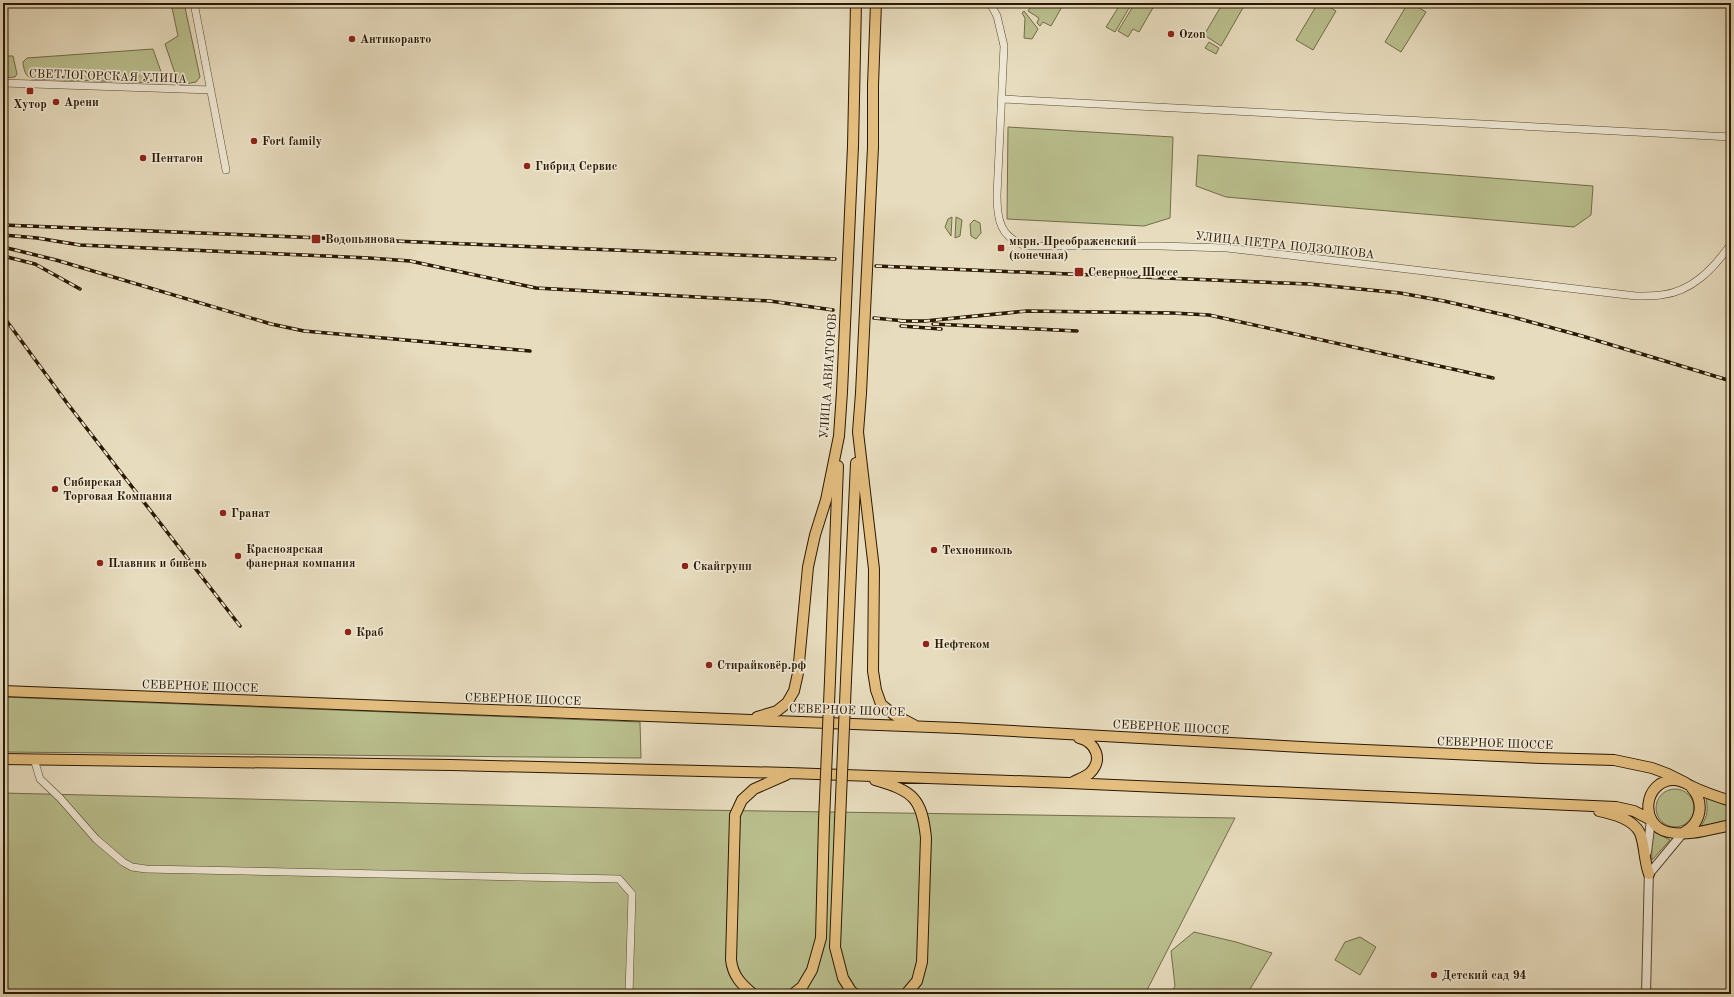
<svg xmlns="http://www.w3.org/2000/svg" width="1734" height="997" viewBox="0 0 1734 997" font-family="'Old Standard TT',serif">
	<rect width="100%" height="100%" fill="#e7dcbe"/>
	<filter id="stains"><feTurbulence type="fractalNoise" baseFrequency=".005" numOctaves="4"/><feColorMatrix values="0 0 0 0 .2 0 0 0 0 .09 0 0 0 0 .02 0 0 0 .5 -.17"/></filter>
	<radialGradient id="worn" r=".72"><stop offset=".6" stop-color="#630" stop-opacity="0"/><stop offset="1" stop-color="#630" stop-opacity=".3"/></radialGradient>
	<path fill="#babf8e" stroke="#726c48" d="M54 3H84L85 5H55Z
		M171 3H184L200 77 196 82 179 85 165 44 178 36Z
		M1033 3H1060L1063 5 1051 26 1043 22 1040 26 1037 23 1039 18 1028 11Z
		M1121 3 1124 4 1132 3 1115 32 1106 27Z
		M1135 3H1149L1154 6 1139 32 1133 29 1128 37 1118 31Z
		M1223 3H1239L1244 6 1221 46 1204 35Z
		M1318 3H1327L1326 5 1336 11 1313 50 1296 40Z
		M1408 3H1417L1416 6 1426 12 1401 52 1385 42Z
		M1024 11 1038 29 1032 39 1024 38 1025 18 1022 13Z
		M1209 42 1219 48 1216 54 1205 48Z
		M153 49 165 83 32 79C24 75 24 69 23 62L27 58Z
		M3 56H13L17 74 15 77 3 78Z
		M1008 127 1173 137 1170 218 1144 226 1007 219Z
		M1198 155 1593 186 1591 215 1574 227 1226 197 1196 186Z
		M952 217 951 236 945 227 948 219Z
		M956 217 962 220 960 236 955 238Z
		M974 220 980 223 981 233 976 239 971 236 970 224Z
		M3 697 640 722 641 758 3 752Z
		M1656 808a19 19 0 1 1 38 0a19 19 0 1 1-38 0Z
		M3 793 696 810 1235 818 1145 994H3Z
		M1706 797 1731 807V821L1701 826C1708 816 1708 809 1706 797Z
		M1651 830 1670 840 1652 860Z
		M1194 932 1236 942 1272 953 1247 994H1171L1175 986 1171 951Z
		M1360 937 1376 947 1360 975 1335 960 1345 942Z"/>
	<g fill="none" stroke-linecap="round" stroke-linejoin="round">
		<g stroke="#594930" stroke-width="8">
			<path id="minor" d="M194 3 226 170
				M990 3 997 16 1004 46 997 195C997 220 1000 237 1026 246H1160L1227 248 1636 296C1644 296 1653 296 1661 295 1692 292 1714 268 1731 244
				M3 83 211 90
				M1002 99 1731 137
				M34 759 40 779 60 798 96 839 123 862 132 867 146 869 619 879 632 894 629 994"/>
		</g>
		<g stroke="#594930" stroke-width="10">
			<path id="tertiary" d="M1647 852 1651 820
				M1649 874 1683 833
				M1646 994 1649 868"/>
		</g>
		<g stroke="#2a1801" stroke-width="12">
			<path id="primary" d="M853 146 856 3
				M873 147V85L876 3
				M861 393 858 432 874 569 873 671 876 690 881 704 893 714 914 725
				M830 680 838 466
				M846 680 856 463
				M3 691 957 728 1320 748 1541 758 1614 760 1652 768 1668 774 1686 783
				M757 717 777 711 787 703 794 691 798 673 808 567 815 535 826 500 839 436 842 392
				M3 759 451 765 789 773 1069 783 1616 807 1634 811 1651 820
				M875 780C913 791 922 798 926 838L922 962 917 981 906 994
				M1073 782C1079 779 1085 777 1090 773 1104 759 1095 742 1079 738
				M1731 801C1718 797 1703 792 1691 786 1685 783 1681 780 1674 780 1644 780 1638 825 1668 832 1688 837 1711 829 1731 825
				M1599 811C1613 814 1633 819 1640 833 1645 846 1644 861 1649 874
				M840 821 835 947 843 978 851 991 855 994
				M1683 833C1702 823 1705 802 1691 787
				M753 994C741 984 733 976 731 960L735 815 742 800 754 789 786 775
				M793 994 802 987 812 970 821 938 824 821"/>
		</g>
		<use href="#minor" stroke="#efe8d5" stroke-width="7"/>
		<use href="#tertiary" stroke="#efe8d5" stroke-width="8"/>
		<use href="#primary" stroke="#e4be7f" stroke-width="10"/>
		<g stroke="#2a1801" stroke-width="3.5">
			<path id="rail" d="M3 225 835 259
				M3 235 37 238 80 245 369 258 410 261 536 288 770 301 833 310
				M3 247 56 260 271 324 304 331 530 351
				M3 256 35 264 80 289
				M876 266 1309 284 1400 293 1444 301 1509 316 1582 336 1731 381
				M3 316 67 403 240 626
				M874 318 905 321
				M900 321H925L1027 311 1172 313 1209 315 1493 378
				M933 324 1077 331
				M901 326 941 329"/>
		</g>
		<use href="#rail" stroke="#efe8d5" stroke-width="2" stroke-dasharray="6" stroke-linecap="butt"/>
		<g stroke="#2a1801" stroke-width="12" stroke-linecap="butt">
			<path id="primary-bridge" d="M842 392 853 146
				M861 393 873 147
				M824 821 830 680
				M840 821 846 680"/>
		</g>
		<use href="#primary-bridge" stroke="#e4be7f" stroke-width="10"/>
	</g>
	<g fill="#8f2418" stroke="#efe8d5" stroke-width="1.5">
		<circle cx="1171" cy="34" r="4"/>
		<circle cx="352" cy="39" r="4"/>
		<rect x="26" y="87" width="8" height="8" rx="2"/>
		<circle cx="56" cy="102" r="4"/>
		<circle cx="254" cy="141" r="4"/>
		<circle cx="143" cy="158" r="4"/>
		<circle cx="527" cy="166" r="4"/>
		<rect x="311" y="234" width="10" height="10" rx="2"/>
		<rect x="997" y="244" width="8" height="8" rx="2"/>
		<rect x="1074" y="267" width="10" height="10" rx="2"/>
		<circle cx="55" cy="489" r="4"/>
		<circle cx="223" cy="513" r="4"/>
		<circle cx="934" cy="550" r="4"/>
		<circle cx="238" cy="556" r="4"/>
		<circle cx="100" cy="563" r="4"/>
		<circle cx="685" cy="566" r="4"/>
		<circle cx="348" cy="632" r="4"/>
		<circle cx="926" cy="644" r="4"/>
		<circle cx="709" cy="665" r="4"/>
		<circle cx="1434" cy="975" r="4"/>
	</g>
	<g text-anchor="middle" stroke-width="3.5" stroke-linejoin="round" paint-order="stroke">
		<g font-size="12" font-weight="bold" fill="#2a1801" stroke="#efe8d5" text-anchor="start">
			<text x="1179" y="38">Ozon</text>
			<text x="360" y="43">Антикоравто</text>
			<text x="64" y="106">Арени</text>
			<text x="30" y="108" text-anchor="middle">Хутор</text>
			<text x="262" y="145">Fort family</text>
			<text x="151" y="162">Пентагон</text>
			<text x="535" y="170">Гибрид Сервис</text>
			<text x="325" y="243">Водопьянова</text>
			<text x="1009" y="245">мкрн. Преображенский<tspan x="1009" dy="14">(конечная)</tspan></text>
			<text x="1088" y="276">Северное Шоссе</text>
			<text x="63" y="486">Сибирская<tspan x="63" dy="14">Торговая Компания</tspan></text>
			<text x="231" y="517">Гранат</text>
			<text x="246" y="553">Красноярская<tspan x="246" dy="14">фанерная компания</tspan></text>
			<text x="942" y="554">Технониколь</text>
			<text x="108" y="567">Плавник и бивень</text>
			<text x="693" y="570">Скайгрупп</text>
			<text x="356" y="636">Краб</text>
			<text x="934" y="648">Нефтеком</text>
			<text x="717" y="669">Стирайковёр.рф</text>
			<text x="1442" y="979">Детский сад 94</text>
		</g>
		<g font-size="12" fill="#2a1801" stroke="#efe8d5">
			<text transform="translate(108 76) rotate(2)" y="4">СВЕТЛОГОРСКАЯ УЛИЦА</text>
			<text transform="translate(1285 245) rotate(6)" y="4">УЛИЦА ПЕТРА ПОДЗОЛКОВА</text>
			<text transform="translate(828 376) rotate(-86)" y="4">УЛИЦА АВИАТОРОВ</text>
			<text transform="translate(200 686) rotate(2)" y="4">СЕВЕРНОЕ ШОССЕ</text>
			<text transform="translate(523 699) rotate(2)" y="4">СЕВЕРНОЕ ШОССЕ</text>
			<text transform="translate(847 710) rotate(2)" y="4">СЕВЕРНОЕ ШОССЕ</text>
			<text transform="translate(1171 727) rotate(3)" y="4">СЕВЕРНОЕ ШОССЕ</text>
			<text transform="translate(1495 743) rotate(2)" y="4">СЕВЕРНОЕ ШОССЕ</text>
		</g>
	</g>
	<rect width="1734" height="997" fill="none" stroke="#e7dcbe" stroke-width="16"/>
	<rect x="4" y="4" width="1726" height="989" fill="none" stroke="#2a1801" stroke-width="2"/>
	<rect x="8" y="8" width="1718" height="981" fill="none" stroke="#2a1801"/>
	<rect width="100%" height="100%" filter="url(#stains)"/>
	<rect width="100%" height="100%" fill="url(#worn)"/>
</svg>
